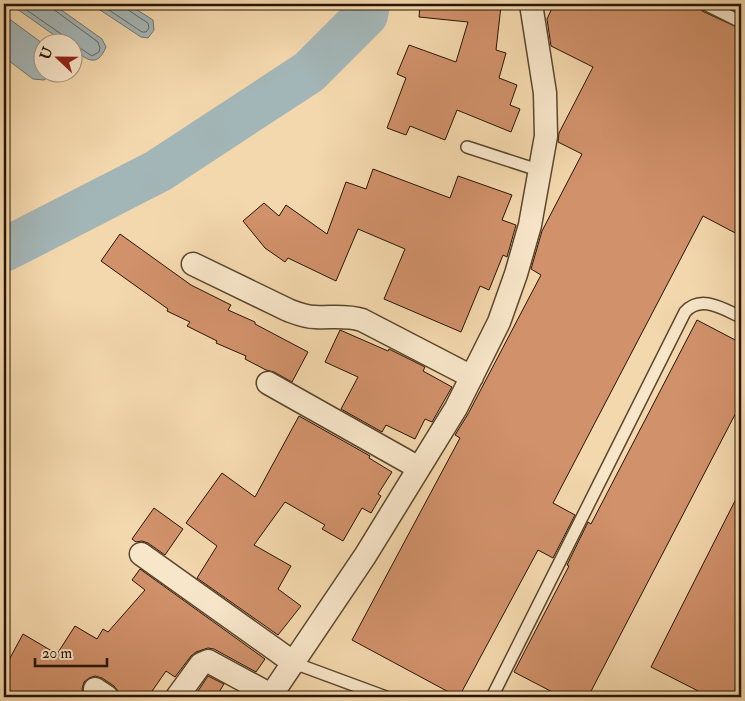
<svg xmlns="http://www.w3.org/2000/svg" width="745" height="701" viewBox="0 0 745 701" font-family="'IM FELL Double Pica',serif">
	<rect width="100%" height="100%" fill="#f4d8ad"/>
	<filter id="stains"><feTurbulence type="fractalNoise" baseFrequency=".004" numOctaves="4"/><feColorMatrix values="0 0 0 0 .2 0 0 0 0 .09 0 0 0 0 .02 0 0 0 .5 -.17"/></filter>
	<radialGradient id="worn" r=".72"><stop offset=".6" stop-color="#630" stop-opacity="0"/><stop offset="1" stop-color="#630" stop-opacity=".3"/></radialGradient>
	<path fill="#a3b6b7" stroke="#72766e" d="M10 4H53L102 39 106 47C97 69 86 59 73 49L72 42H64Z
		M91 4H128L153 20 154 30 148 38 141 37Z
		M4 15 42 43V72L53 74 44 80 33 79 4 57Z"/>
	<g fill="none" stroke-linecap="round" stroke-linejoin="round">
		<path stroke="#66665c" stroke-width="1" d="M18 4 64 36 66 42
			M51 4 53 9 98 42 100 48 99 52 92 56 77 46 72 45
			M100 4 142 32H146L149 28 148 23 128 10 126 4"/>
		<path stroke="#a3b6b7" stroke-width="44" d="M4 250 158 171 309 72 366 15 368 4"/>
	</g>
	<path fill="#d1916b" stroke="#281501" d="M420 4H481L501 6 496 50 506 53 499 78 517 85 510 105 520 109 511 132 457 110 445 140 410 126 406 135 387 128 406 78 397 74 409 45 456 62 468 22 419 17Z
		M554 4H698L702 11 741 29V236L703 216 553 503 575 515 553 558 538 550 459 697H458L352 640 460 438 455 435 468 414 541 275 531 269 542 231 582 154 558 142 559 133 593 67 551 46 547 19Z
		M373 169 450 198 458 176 512 195 502 220 516 225 507 257 503 255 489 290 480 286 461 332 384 299 405 249 358 229 336 281 288 258 285 262 265 248 243 221 264 203 279 216 286 205 327 234 346 182 366 189Z
		M120 234 191 285 231 305 228 310 255 322V324L308 352 292 382 274 372 266 370 245 359 246 356 216 343 217 341 187 326 190 322 167 311 168 309 101 261Z
		M697 320 741 343V403L588 697H562L514 672 569 566 567 565 588 522 591 524Z
		M340 330 388 351 389 349 425 367 423 371 452 387 432 422 425 419 415 439 386 425 382 432 341 409 358 377 325 362Z
		M299 416 370 456 369 458 392 472 378 494 381 496 371 513 362 508 343 541 322 529 325 525 285 502 254 545 291 566 278 589 301 606 278 635 197 578 217 546 186 523 222 473 255 497Z
		M741 489V697H710L651 667Z
		M154 508 183 529 165 555 148 543 142 541 136 542 132 539Z
		M140 569 265 659 256 672 214 649 208 648 196 652 191 656 175 677 166 671 148 697H120L118 691 114 686 102 678 95 676 89 678 84 682 82 689 85 697H4V669L23 634 57 654 75 626 97 639 103 629 108 632 145 590 132 580Z
		M208 676 224 684 216 697H207L198 691Z"/>
	<g fill="none" stroke-linecap="round" stroke-linejoin="round">
		<g stroke="#5b462c" stroke-width="14">
			<path id="lane" d="M705 4 741 22
				M467 147 541 171
				M294 663 386 697
				M492 697 685 312C701 294 723 309 741 317"/>
		</g>
		<g stroke="#5b462c" stroke-width="25">
			<path id="street" d="M193 264 288 310C296 313 305 317 315 317 331 318 346 315 362 320L472 377
				M268 383 419 468
				M141 554 294 663
				M95 689 107 697
				M177 697 201 664 208 661 271 695
				M270 697 365 556 456 408 499 322 516 274 530 225 546 136 545 93 531 4"/>
		</g>
		<use href="#lane" stroke="#f8e6ca" stroke-width="11"/>
		<use href="#street" stroke="#f8e6ca" stroke-width="22"/>
	</g>
	<rect width="745" height="701" fill="none" stroke="#f4d8ad" stroke-width="20"/>
	<rect x="5" y="5" width="735" height="691" fill="none" stroke="#281501" stroke-width="2.5"/>
	<rect x="10" y="10" width="725" height="681" fill="none" stroke="#281501"/>
	<g transform="translate(58 58) rotate(292)"><circle r="24" fill="#f8e6ca" stroke="#a5927a"/>
	<path d="M0-4L9 19L0 12L-9 19Z" fill="#8f2418"/>
	<text y="-8" font-size="14" font-weight="bold" text-anchor="middle" fill="#281501">U</text>
	</g>
	<path d="M35 658v8h72v-8" fill="none" stroke="#281501" stroke-width="2.5"/>
	<text x="42" y="658" font-size="15" fill="#281501" stroke="#f8e6ca" stroke-width="4" paint-order="stroke">20 m</text>
	<rect width="100%" height="100%" filter="url(#stains)"/>
	<rect width="100%" height="100%" fill="url(#worn)"/>
</svg>
